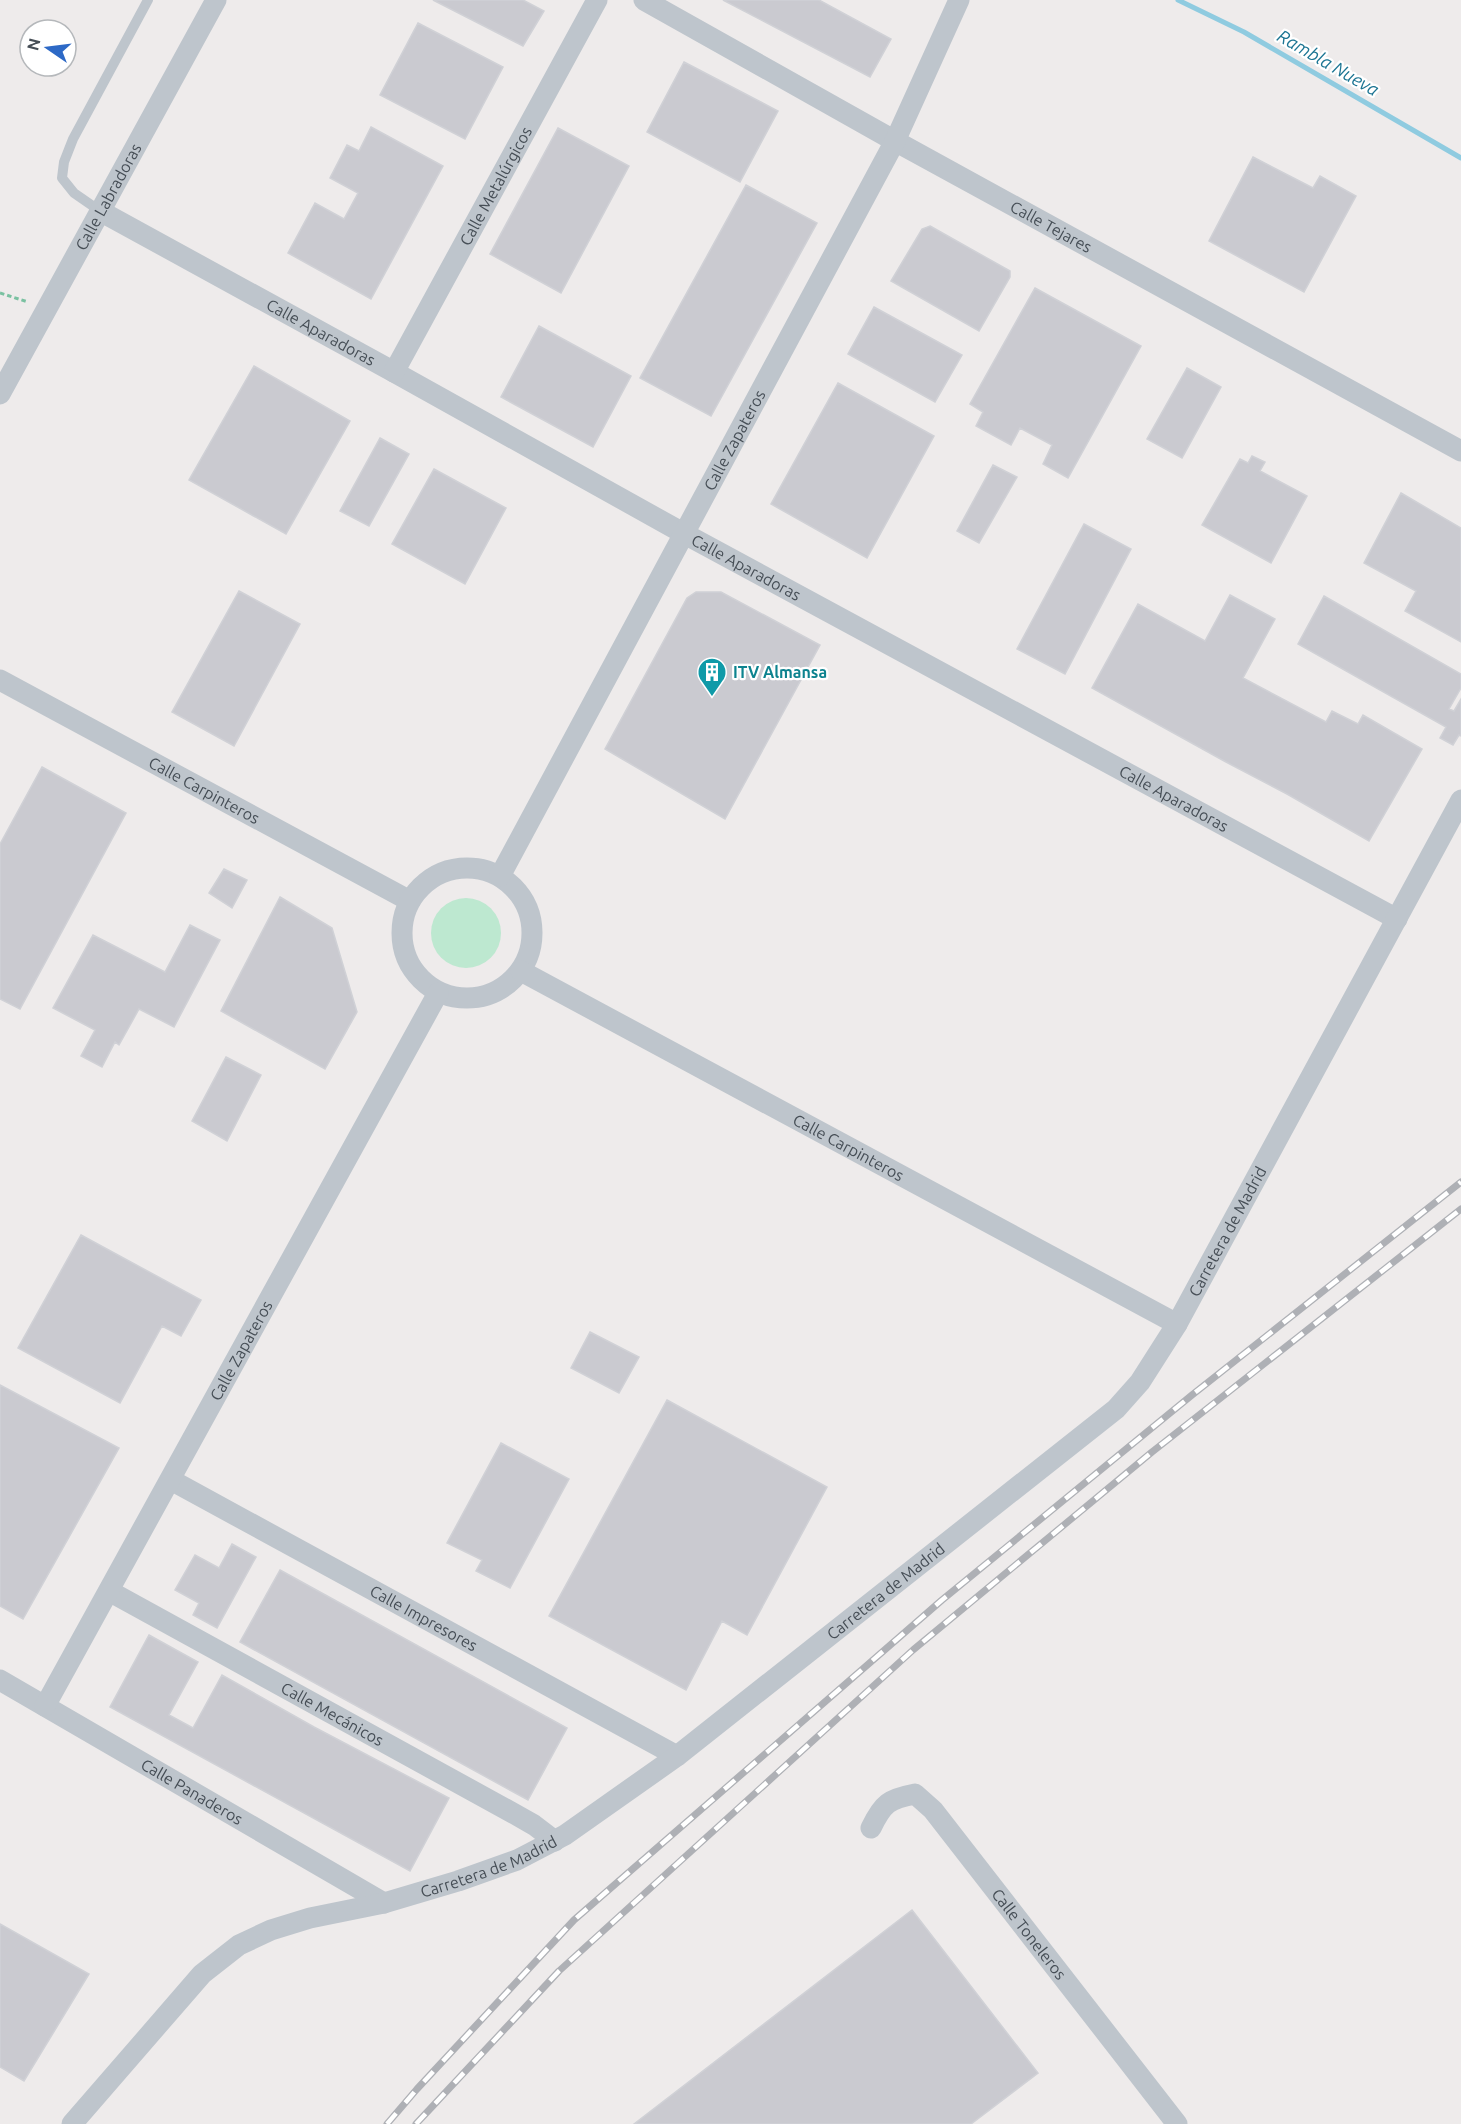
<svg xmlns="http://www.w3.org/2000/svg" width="1461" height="2124" viewBox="0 0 1461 2124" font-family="Ubuntu,sans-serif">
	<rect width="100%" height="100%" fill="#eeebeb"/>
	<path fill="#bde8d0" d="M431 933a35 35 0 1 1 70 0a35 35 0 1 1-70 0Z"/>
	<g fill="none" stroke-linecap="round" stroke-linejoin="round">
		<path stroke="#8fcbe0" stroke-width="5" d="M1178 0 1244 32 1461 158"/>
	</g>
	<path fill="#cacad0" stroke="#d0d1d6" stroke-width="1.5" d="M433 0H523L544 11 523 46Z
		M723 0H819L891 39 870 77Z
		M418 23 503 67 465 139 380 95Z
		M684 62 778 111 740 182 647 132Z
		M371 127 443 166 371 299 288 253 315 203 344 219 358 193 330 178 347 145 359 151Z
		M558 128 629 166 561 293 490 254Z
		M1253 157 1313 188 1320 176 1356 196 1304 292 1209 241Z
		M746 185 817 223 711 416 640 378Z
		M930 226 1010 271V277L979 331 891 281 922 229Z
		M1035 288 1141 346 1068 478 1043 464 1052 445 1020 428 1011 445 976 426 983 412 970 404Z
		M874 307 962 355 935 402 848 354Z
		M539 326 631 376 593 447 501 397Z
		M254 366 350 421 286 534 189 480Z
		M1187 368 1221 387 1182 458 1147 439Z
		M838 383 934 436 867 558 771 504Z
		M380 438 409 454 369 526 340 511Z
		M1252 456 1265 462 1260 471 1307 496 1271 563 1202 525 1240 459 1248 463Z
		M993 465 1017 477 979 543 957 531Z
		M434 469 506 508 465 584 392 544Z
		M1401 493 1461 528V642L1405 611 1416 591 1364 563Z
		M1084 524 1131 549 1065 674 1017 649Z
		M239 591 300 624 234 746 172 712Z
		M696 592H721L820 645 725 819 605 749 687 598Z
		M1230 595 1275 619 1243 678 1326 722 1332 711 1358 724 1363 715 1422 749 1369 841 1287 794 1226 762 1092 688 1138 604 1205 641Z
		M1324 596 1461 674V688L1449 709 1454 711 1461 699V736L1459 735 1453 745 1440 738 1446 727 1298 644Z
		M42 767 126 813 20 1009 0 999V844Z
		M224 869 247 880 232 908 209 893Z
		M280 897 332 928 357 1012 325 1069 221 1011Z
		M190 925 220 940 174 1027 139 1009 119 1045 115 1042 102 1067 81 1056 95 1030 53 1008 93 935 165 972Z
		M226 1057 261 1075 227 1141 192 1121Z
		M81 1235 201 1300 181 1336 162 1326 120 1403 18 1348Z
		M590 1332 639 1357 619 1393 571 1368Z
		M0 1385 119 1448 23 1619 0 1606Z
		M667 1400 827 1487 747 1635 722 1621 686 1690 549 1616Z
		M501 1443 569 1479 510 1588 476 1571 482 1560 447 1543Z
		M232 1544 256 1557 217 1628 193 1615 199 1603 175 1590 195 1555 219 1568Z
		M280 1570 567 1728 528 1800 240 1642Z
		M149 1635 198 1662 169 1715 193 1728 222 1675 314 1727 449 1798 410 1871 110 1707Z
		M912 1910 1038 2073 971 2124H634Z
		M0 1924 89 1974 24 2081 0 2067Z"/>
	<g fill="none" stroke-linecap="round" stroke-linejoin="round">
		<path stroke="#7ac1a1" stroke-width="3" stroke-dasharray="4.5 3" stroke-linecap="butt" d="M0 293 28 302"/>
		<path stroke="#bec5cc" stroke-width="10" d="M100 211 74 193 62 178 64 162 73 139 148 0"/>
		<g stroke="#bec5cc" stroke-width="21">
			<path id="s1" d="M644 0 895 141 1461 451"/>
			<path id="s2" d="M100 211 394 372 683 533 1397 919"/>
			<path id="s3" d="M394 372 597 0"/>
			<path id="s4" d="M0 394 216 0"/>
			<path id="s5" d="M0 680 410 901"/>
			<circle cx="467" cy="933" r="65"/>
			<path id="s6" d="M500 876 895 141 959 0"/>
			<path id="s7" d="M521 971 1177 1324"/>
			<path id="s8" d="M171 1480 677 1756"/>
			<path id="s9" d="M109 1591 511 1812 534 1825 555 1841"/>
			<path id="s10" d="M0 1680 384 1903"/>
			<path id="s11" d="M45 1706 438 993"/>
			<path id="s12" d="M871 1828C883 1803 889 1799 915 1794L933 1810 1177 2124"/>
			<path id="s13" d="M72 2124 202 1974 239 1945 271 1930 310 1918 384 1903 458 1881 517 1860 565 1835 677 1756 1116 1409 1140 1382 1177 1324 1461 800"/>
		</g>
		<g stroke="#aeb0b5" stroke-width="7">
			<path id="rail" d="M387 2124 417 2089 574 1920 942 1600 1192 1395 1461 1182
				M416 2124 559 1971 913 1650 1152 1452 1461 1209"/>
		</g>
		<use href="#rail" stroke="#fff" stroke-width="4.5" stroke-dasharray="14" stroke-linecap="butt"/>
	</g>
	<defs>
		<g id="building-pin" transform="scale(1.5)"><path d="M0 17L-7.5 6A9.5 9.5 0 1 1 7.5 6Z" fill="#0f9aa8" stroke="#fff"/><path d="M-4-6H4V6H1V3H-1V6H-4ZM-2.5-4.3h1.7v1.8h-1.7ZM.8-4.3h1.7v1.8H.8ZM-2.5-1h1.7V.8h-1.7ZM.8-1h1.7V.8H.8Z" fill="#fff"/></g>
	</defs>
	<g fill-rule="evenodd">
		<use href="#building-pin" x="712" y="672"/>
	</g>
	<g text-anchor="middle" stroke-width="4.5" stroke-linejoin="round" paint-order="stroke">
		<g font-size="16" fill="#464e56" stroke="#fff">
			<text dy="6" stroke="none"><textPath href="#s3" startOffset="212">Calle Metalúrgicos</textPath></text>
			<text dy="6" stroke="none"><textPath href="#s4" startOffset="225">Calle Labradoras</textPath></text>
			<text dy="6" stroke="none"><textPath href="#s1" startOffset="466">Calle Tejares</textPath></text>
			<text dy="6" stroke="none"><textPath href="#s2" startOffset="252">Calle Aparadoras</textPath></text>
			<text dy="6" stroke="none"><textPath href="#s6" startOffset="495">Calle Zapateros</textPath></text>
			<text dy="6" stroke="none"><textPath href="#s2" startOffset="738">Calle Aparadoras</textPath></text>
			<text dy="6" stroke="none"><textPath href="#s5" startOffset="232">Calle Carpinteros</textPath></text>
			<text dy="6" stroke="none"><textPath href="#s2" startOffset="1224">Calle Aparadoras</textPath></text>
			<text dy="6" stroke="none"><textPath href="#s7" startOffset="372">Calle Carpinteros</textPath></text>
			<text dy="6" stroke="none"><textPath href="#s13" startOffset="1498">Carretera de Madrid</textPath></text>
			<text dy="6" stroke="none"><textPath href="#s11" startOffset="406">Calle Zapateros</textPath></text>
			<text dy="6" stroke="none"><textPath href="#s13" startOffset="994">Carretera de Madrid</textPath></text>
			<text dy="6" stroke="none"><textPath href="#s8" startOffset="288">Calle Impresores</textPath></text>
			<text dy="6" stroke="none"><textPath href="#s9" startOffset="255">Calle Mecánicos</textPath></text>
			<text dy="6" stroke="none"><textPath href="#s10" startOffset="222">Calle Panaderos</textPath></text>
			<text dy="6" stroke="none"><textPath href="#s13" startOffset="508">Carretera de Madrid</textPath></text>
			<text dy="6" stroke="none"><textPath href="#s12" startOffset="240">Calle Toneleros</textPath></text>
		</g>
		<g font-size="16" font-weight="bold" fill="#0d838f" stroke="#fff" text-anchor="start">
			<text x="733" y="678">ITV Almansa</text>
		</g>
		<g font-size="18" font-style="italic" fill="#1c7593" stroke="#fff">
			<text transform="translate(1328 63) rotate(30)" y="6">Rambla Nueva</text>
		</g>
	</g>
	<g transform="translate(48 48) rotate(284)"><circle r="28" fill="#ffffff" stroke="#b5b8bb" stroke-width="1.5"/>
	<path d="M0-4.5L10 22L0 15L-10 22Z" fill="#2d69c6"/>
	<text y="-9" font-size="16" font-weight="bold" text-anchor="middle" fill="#464e56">N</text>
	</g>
</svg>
